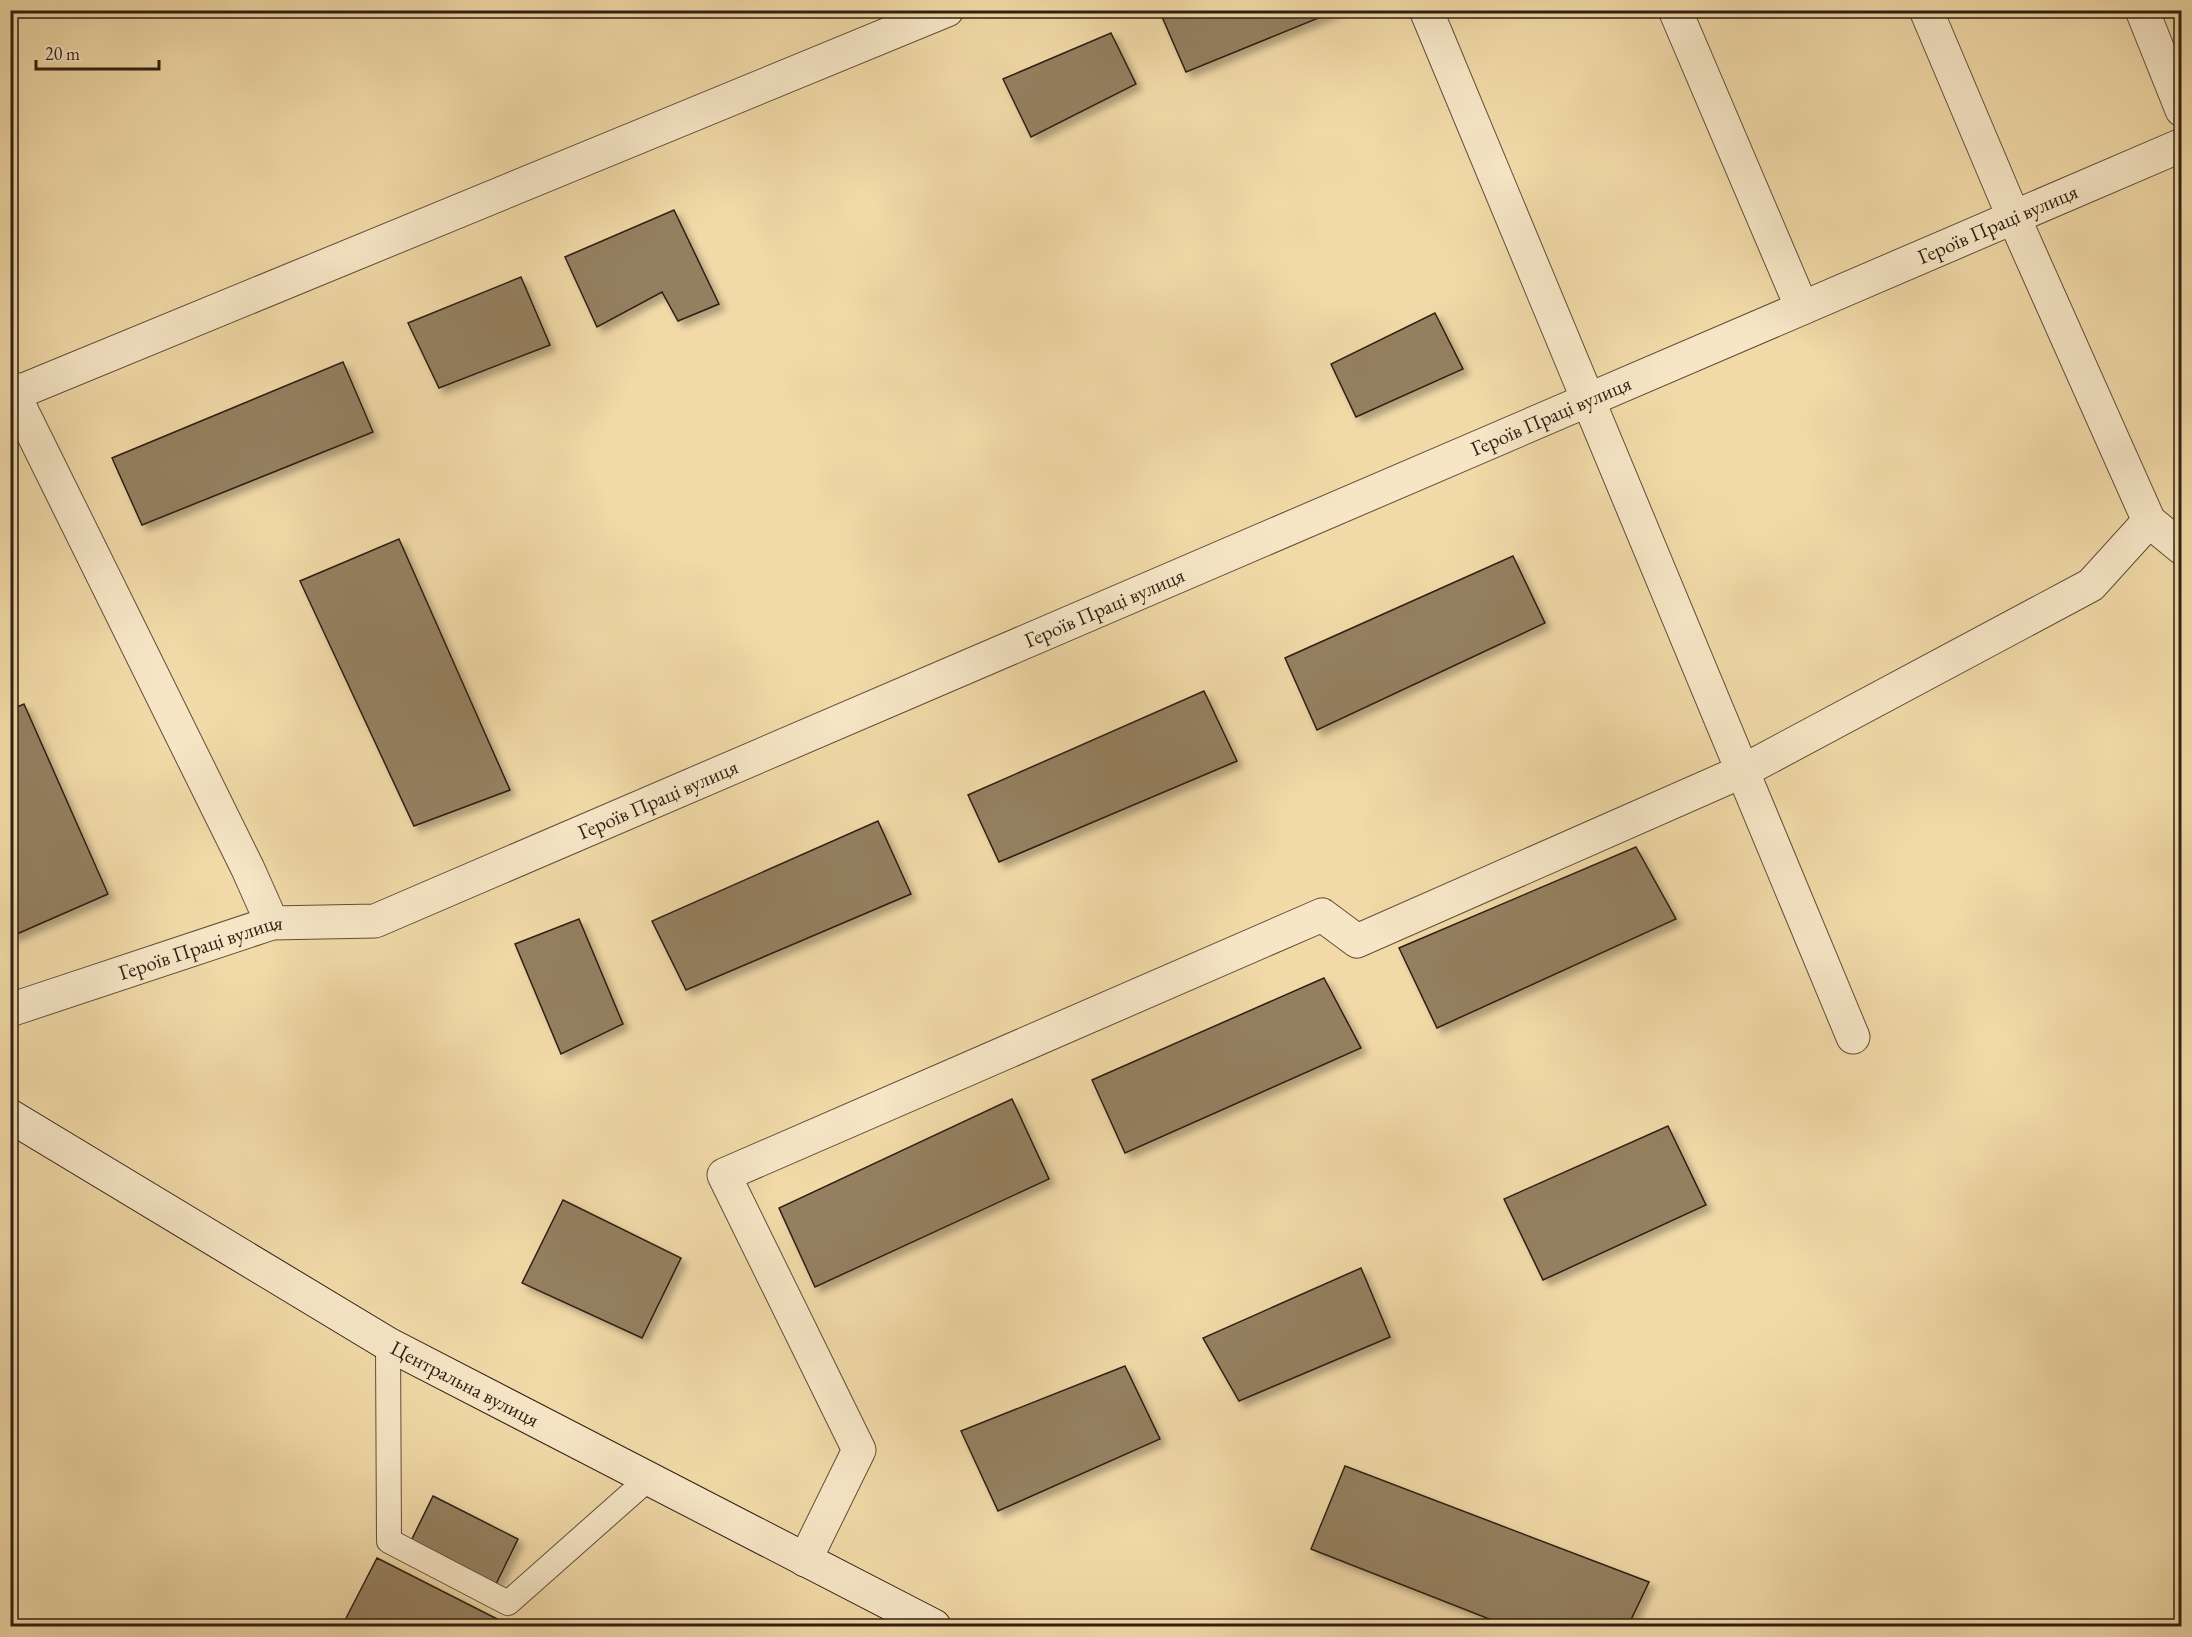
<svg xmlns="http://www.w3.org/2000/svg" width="2192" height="1637" viewBox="0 0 2192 1637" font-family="'EB Garamond',serif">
	<defs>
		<filter id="shadow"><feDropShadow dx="5.5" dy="5.5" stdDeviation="3" flood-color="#0004"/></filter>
	</defs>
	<rect width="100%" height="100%" fill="#f1d9a8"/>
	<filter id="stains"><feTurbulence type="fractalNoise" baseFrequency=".00333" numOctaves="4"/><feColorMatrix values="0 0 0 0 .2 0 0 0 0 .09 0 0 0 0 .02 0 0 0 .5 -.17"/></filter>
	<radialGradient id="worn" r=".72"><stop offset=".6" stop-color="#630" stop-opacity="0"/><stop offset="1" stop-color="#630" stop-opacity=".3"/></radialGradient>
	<path fill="#948060" stroke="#301f12" stroke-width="1.5" filter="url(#shadow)" d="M1159 10H1338L1186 72Z
		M1111 33 1136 84 1031 137 1003 79Z
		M674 210 719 304 678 321 662 292 597 327 565 257Z
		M521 277 550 345 439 388 408 323Z
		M1435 313 1463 369 1356 417 1331 364Z
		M343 362 373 432 142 525 112 458Z
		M399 539 510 790 414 826 300 581Z
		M1513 556 1545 623 1317 730 1285 658Z
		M1204 691 1237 761 999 862 968 795Z
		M24 704 108 894 10 937V710Z
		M878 821 911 894 686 990 652 921Z
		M1636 847 1676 919 1437 1028 1399 948Z
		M579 919 623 1024 561 1054 515 944Z
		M1324 978 1361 1048 1125 1153 1092 1080Z
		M1012 1099 1049 1179 815 1287 779 1208Z
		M1668 1126 1706 1205 1543 1280 1504 1199Z
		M563 1200 681 1258 642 1338 522 1283Z
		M1361 1268 1390 1337 1239 1401 1203 1338Z
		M1125 1366 1160 1439 998 1511 961 1431Z
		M1345 1466 1649 1582 1628 1626H1507L1311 1549Z
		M433 1496 518 1539 496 1584 411 1541Z
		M377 1558 511 1626H342Z"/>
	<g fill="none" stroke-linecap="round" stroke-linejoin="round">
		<g stroke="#604e38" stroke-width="26">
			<path id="service" d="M388 1344 389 1541 508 1603 648 1479"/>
		</g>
		<g stroke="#604e38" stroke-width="35">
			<g id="minor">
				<path d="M1426 10 1853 1037"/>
				<path d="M1675 10 1802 308"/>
				<path d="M1926 10 2014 218 2149 521 2182 548"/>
				<path d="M2142 10 2182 110"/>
				<path d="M10 387 248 869 272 923"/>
				<path d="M14 394 947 10"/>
				<path id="s1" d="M10 1010 272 923 375 921 2182 145"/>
				<path d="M805 1560 859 1450 724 1175 1322 915 1357 941 1743 771 2091 585 2149 521"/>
			</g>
		</g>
		<g stroke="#301f12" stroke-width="35">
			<g id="secondary">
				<path id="s2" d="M10 1116 388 1344 934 1626"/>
			</g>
		</g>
		<use href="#service" stroke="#f6e6c6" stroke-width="24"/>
		<use href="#minor" stroke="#f6e6c6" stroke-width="33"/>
		<use href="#secondary" stroke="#f6e6c6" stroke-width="33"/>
	</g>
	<g text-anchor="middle" stroke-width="4.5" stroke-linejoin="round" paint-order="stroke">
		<g font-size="21" fill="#301f12" stroke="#f6e6c6">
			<text dy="7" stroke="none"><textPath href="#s1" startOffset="2145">Героїв Праці вулиця</textPath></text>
			<text dy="7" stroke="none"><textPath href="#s1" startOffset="1659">Героїв Праці вулиця</textPath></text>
			<text dy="7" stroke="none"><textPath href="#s1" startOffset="1173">Героїв Праці вулиця</textPath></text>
			<text dy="7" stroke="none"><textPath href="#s1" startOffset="687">Героїв Праці вулиця</textPath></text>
			<text dy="7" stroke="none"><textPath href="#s1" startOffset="201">Героїв Праці вулиця</textPath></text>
			<text dy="7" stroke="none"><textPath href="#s2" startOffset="528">Центральна вулиця</textPath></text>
		</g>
	</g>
	<rect width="2192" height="1637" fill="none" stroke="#f1d9a8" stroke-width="36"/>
	<rect x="12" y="12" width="2168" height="1613" fill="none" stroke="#301f12" stroke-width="3"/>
	<rect x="18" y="18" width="2156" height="1601" fill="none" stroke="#301f12" stroke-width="1.5"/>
	<path d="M36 60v9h123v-9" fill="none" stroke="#301f12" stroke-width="3"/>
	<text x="45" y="60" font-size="18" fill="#301f12" stroke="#f6e6c6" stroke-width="4.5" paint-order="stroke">20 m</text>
	<rect width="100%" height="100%" filter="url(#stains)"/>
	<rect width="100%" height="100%" fill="url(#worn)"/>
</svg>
